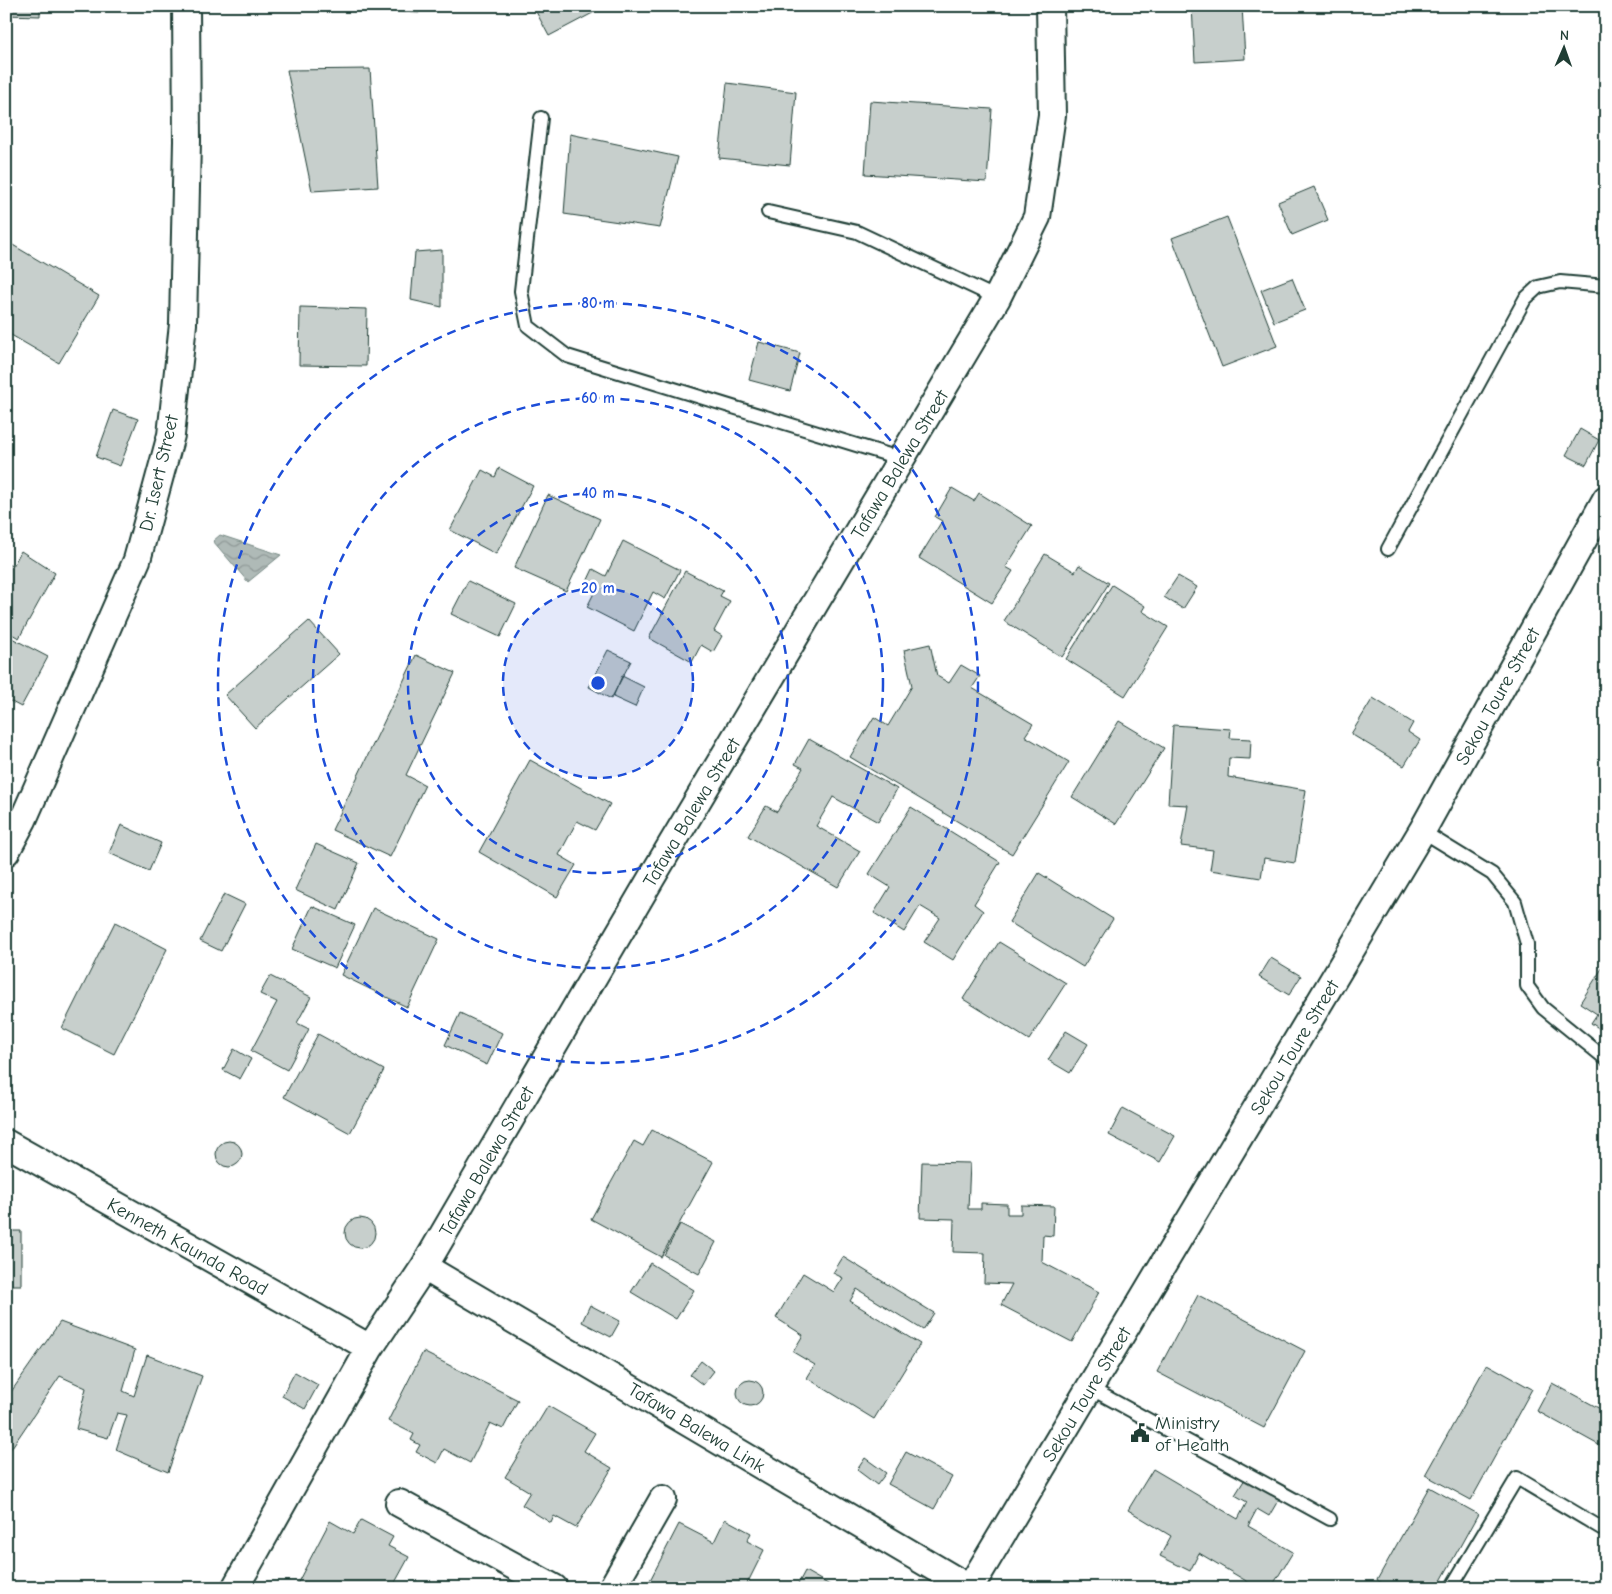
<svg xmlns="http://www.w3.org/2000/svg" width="1612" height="1594" viewBox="0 0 1612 1594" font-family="'Comic Neue',sans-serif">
	<defs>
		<pattern id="water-waves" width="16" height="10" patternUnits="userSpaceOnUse" patternTransform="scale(1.25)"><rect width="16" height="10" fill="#afbab7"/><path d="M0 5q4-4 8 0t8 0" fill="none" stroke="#8e9896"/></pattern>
	</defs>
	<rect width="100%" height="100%" fill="#fff"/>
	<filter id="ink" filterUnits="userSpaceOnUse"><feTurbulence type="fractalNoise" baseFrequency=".02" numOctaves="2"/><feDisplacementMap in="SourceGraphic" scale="10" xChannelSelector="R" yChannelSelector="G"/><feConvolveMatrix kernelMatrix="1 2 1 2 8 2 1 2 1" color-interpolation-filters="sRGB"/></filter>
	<g filter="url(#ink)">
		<path fill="url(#water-waves)" stroke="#758883" d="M220 535 281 555 248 582 213 541Z"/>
		<path fill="#c7cfcc" stroke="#1f3d34" d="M6 6H40V16L6 15Z
			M288 6H419V13Z
			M533 6H606L549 36Z
			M1192 6H1242L1245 59 1195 62Z
			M370 69 378 187 312 191 287 70Z
			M727 83 796 92 790 165 719 158Z
			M870 101 992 109 987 182 865 174Z
			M570 134 678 157 660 228 564 214Z
			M1314 187 1328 220 1292 235 1278 202Z
			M1227 217 1277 346 1222 367 1172 238Z
			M6 241 99 296 59 363 6 332Z
			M442 250V307L411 300 415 252Z
			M1292 278 1305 310 1274 322 1261 290Z
			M300 307 367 309 366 366 299 365Z
			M759 342 800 353 790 391 749 380Z
			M113 410 138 419 120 466 96 457Z
			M1580 429 1599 440 1586 465 1566 455Z
			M499 468 533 486 496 554 450 530 482 470 495 477Z
			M952 488 974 501 979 493 1032 526 1006 567 1013 571 992 603 919 558 942 521 935 517Z
			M548 495 600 519 566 591 514 568Z
			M623 541 680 570 665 599 653 592 634 631 587 607 596 589 586 584 593 569 606 576Z
			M21 551 55 573 19 638 6 631V564L13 566Z
			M1045 554 1075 572 1079 565 1109 583 1062 657 1004 621Z
			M685 571 723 591 720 596 730 601 714 631 722 636 713 652 701 645 692 662 649 638Z
			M1178 576 1197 587 1183 609 1164 597Z
			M468 581 516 604 500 637 451 614Z
			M1112 585 1145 606 1142 611 1168 627 1125 696 1066 659Z
			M309 621 339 654 255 728 225 695Z
			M6 635 48 657 21 707 6 699Z
			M930 644 937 676 949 683 961 665 980 676 972 688 1033 724 1025 736 1069 762 1012 854 850 757 874 717 888 726 912 686 904 650Z
			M608 650 631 661 611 699 589 687Z
			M416 655 455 673 406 775 425 785 390 857 332 830Z
			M622 676 644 687 635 707 613 697Z
			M1373 698 1413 723 1408 732 1420 740 1404 766 1351 734Z
			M1119 721 1164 748 1116 824 1072 797Z
			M1173 725 1231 729 1230 738 1251 739 1250 759 1229 758 1228 777 1306 790 1295 863 1264 858 1261 878 1210 870 1213 850 1181 846 1188 805 1168 804Z
			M809 739 897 789 878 822 833 797 816 826 860 851 838 887 748 836 766 806 777 812 803 768 795 764Z
			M530 760 610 804 595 830 577 821 559 855 576 865 557 897 479 852Z
			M911 807 1000 862 974 904 983 911 953 960 924 942 940 918 920 906 904 932 874 913 890 887 869 874Z
			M121 825 161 843 149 871 109 853Z
			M316 844 359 863 338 910 295 890Z
			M1039 873 1113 919 1083 967 1009 922Z
			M224 894 245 904 221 951 200 941Z
			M312 906 355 925 335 968 292 949Z
			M373 908 439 939 407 1007 341 975Z
			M115 922 167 949 114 1054 62 1028Z
			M999 942 1066 983 1029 1040 963 999Z
			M1271 958 1301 976 1289 995 1259 977Z
			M1606 962V1033L1591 1023 1597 1014 1580 1003Z
			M270 976 311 997 297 1023 309 1029 287 1070 251 1051 277 1002 260 994Z
			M460 1013 502 1033 487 1065 445 1045Z
			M1066 1031 1088 1044 1070 1073 1048 1060Z
			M318 1034 384 1070 350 1133 284 1097Z
			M234 1049 251 1059 240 1079 223 1070Z
			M1123 1108 1175 1136 1160 1162 1109 1135Z
			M652 1130 713 1162 661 1257 591 1219 634 1141 643 1146Z
			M216 1154a13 13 0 1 1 26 0a13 13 0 1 1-26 0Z
			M922 1162 970 1163 968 1209H981V1203L1007 1204V1214H1021V1205L1054 1206 1053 1236 1043 1235 1042 1262 1099 1292 1072 1342 1001 1305 1012 1284 984 1283 985 1253 953 1252 954 1219 920 1218Z
			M345 1233a15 15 0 1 1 30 0a15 15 0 1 1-30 0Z
			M680 1224 716 1242 699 1274 664 1255Z
			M6 1231H21V1285H6Z
			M843 1257 934 1313 923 1330 857 1289 850 1301 920 1344 874 1419 807 1378 815 1365 793 1352 803 1335 776 1318 803 1273 834 1292 843 1278 833 1273Z
			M650 1263 694 1290 676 1319 631 1292Z
			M1198 1295 1305 1351 1264 1428 1157 1372Z
			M590 1305 620 1321 611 1337 582 1322Z
			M60 1322 135 1350 123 1391 134 1396 147 1355 202 1376 168 1472 116 1450 127 1415 117 1413 108 1438 76 1429 86 1388 60 1376 6 1456V1399Z
			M423 1352 518 1400 503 1429 490 1423 470 1463 444 1449 437 1463 416 1452 420 1445 411 1440 414 1434 388 1421Z
			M701 1361 714 1371 703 1385 690 1375Z
			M1487 1364 1532 1389 1471 1500 1425 1475Z
			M295 1372 318 1385 305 1409 282 1396Z
			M737 1393a13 13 0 1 1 26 0a13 13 0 1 1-26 0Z
			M1552 1383 1606 1412V1449L1537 1411Z
			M548 1406 595 1433 584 1451 612 1468 576 1528 554 1516 551 1523 522 1505 530 1492 505 1477Z
			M906 1452 952 1477 934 1509 888 1484Z
			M865 1458 886 1473 877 1485 857 1470Z
			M1153 1469 1238 1519 1247 1502 1235 1495 1245 1479 1279 1499 1269 1516 1257 1509 1248 1526 1293 1552 1271 1588H1258L1199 1553 1190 1571 1160 1556 1171 1536 1128 1510Z
			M1429 1487 1478 1514 1437 1588H1390L1377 1580Z
			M725 1519 751 1533 747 1541 764 1550 745 1588H646L679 1524 714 1542Z
			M361 1520 393 1537 388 1546 409 1557 392 1588H295L330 1521 353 1534Z
			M805 1571 835 1588H796Z"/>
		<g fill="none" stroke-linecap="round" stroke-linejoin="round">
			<g stroke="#1f3d34" stroke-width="16">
				<path id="service" d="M541 118 521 291 528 326 567 356 902 459
					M768 212 857 232 997 298
					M1388 549 1525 299 1538 287 1560 282 1606 286
					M1422 831 1492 874 1515 902 1527 944V986L1543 1008 1606 1059
					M1090 1388 1330 1519
					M1451 1588 1517 1478 1606 1531"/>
			</g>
			<g stroke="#1f3d34" stroke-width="30">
				<path id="minor" d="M6 852 23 820 137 560 171 435 183 324 187 141 186 6
					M6 1143 370 1348
					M424 1267 969 1588
					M399 1503 554 1588
					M235 1588 370 1348 424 1267 652 877 997 298 1037 217 1052 115 1050 6
					M612 1588 663 1499
					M970 1588 1422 831 1606 499"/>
			</g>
			<use href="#service" stroke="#fff" stroke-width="12"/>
			<use href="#minor" stroke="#fff" stroke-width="26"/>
		</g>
	</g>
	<circle cx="598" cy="683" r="95" fill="#1d4ed8" fill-opacity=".12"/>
	<g fill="none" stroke="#1d4ed8" stroke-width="2.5" stroke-dasharray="9 6">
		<circle cx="598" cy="683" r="95"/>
		<circle cx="598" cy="683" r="190"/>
		<circle cx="598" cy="683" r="285"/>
		<circle cx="598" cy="683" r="380"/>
	</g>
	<defs>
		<g id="civic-bare" transform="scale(1.5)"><path d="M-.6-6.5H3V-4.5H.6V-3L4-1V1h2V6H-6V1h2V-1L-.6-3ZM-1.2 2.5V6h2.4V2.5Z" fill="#1f3d34" stroke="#fff" stroke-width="2.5" paint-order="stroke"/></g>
	</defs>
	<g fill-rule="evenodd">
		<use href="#civic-bare" x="1140" y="1433"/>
	</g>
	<g text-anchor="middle" stroke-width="5" stroke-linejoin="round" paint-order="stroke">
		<g font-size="19" fill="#1f3d34" stroke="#fff">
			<text transform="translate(899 464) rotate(-59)" y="7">Tafawa Balewa Street</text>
			<text transform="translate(158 473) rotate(-77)" y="7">Dr. Isert Street</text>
			<text transform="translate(1497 696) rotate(-61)" y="7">Sekou Toure Street</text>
			<text transform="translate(691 812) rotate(-59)" y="7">Tafawa Balewa Street</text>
			<text transform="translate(1294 1047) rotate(-59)" y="7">Sekou Toure Street</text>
			<text transform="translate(486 1161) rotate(-60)" y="7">Tafawa Balewa Street</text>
			<text transform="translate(188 1246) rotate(29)" y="7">Kenneth Kaunda Road</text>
			<text transform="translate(1086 1394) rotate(-59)" y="7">Sekou Toure Street</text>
			<text transform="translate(697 1427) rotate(31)" y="7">Tafawa Balewa Link</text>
		</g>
		<g font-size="19" fill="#1f3d34" stroke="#fff" text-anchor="start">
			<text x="1155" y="1429">Ministry<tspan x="1155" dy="22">of Health</tspan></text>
		</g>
	</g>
	<circle cx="598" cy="683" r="8" fill="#1d4ed8" stroke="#fff" stroke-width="2.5"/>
	<g font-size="15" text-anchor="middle" font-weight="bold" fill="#1d4ed8" stroke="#fff" stroke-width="5" stroke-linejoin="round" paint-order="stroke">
		<text x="598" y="308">80 m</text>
		<text x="598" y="403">60 m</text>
		<text x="598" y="498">40 m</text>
		<text x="598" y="593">20 m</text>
	</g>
	<rect width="1612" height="1594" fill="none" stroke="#fff" stroke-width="25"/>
	<rect x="12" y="12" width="1587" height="1569" fill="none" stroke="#1f3d34" stroke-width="2" filter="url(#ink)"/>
	<g transform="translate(1564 48) rotate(2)" stroke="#ffffff" stroke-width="4" paint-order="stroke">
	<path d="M0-4L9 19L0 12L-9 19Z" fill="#1f3d34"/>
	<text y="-8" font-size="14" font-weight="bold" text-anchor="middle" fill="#1f3d34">N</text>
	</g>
</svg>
